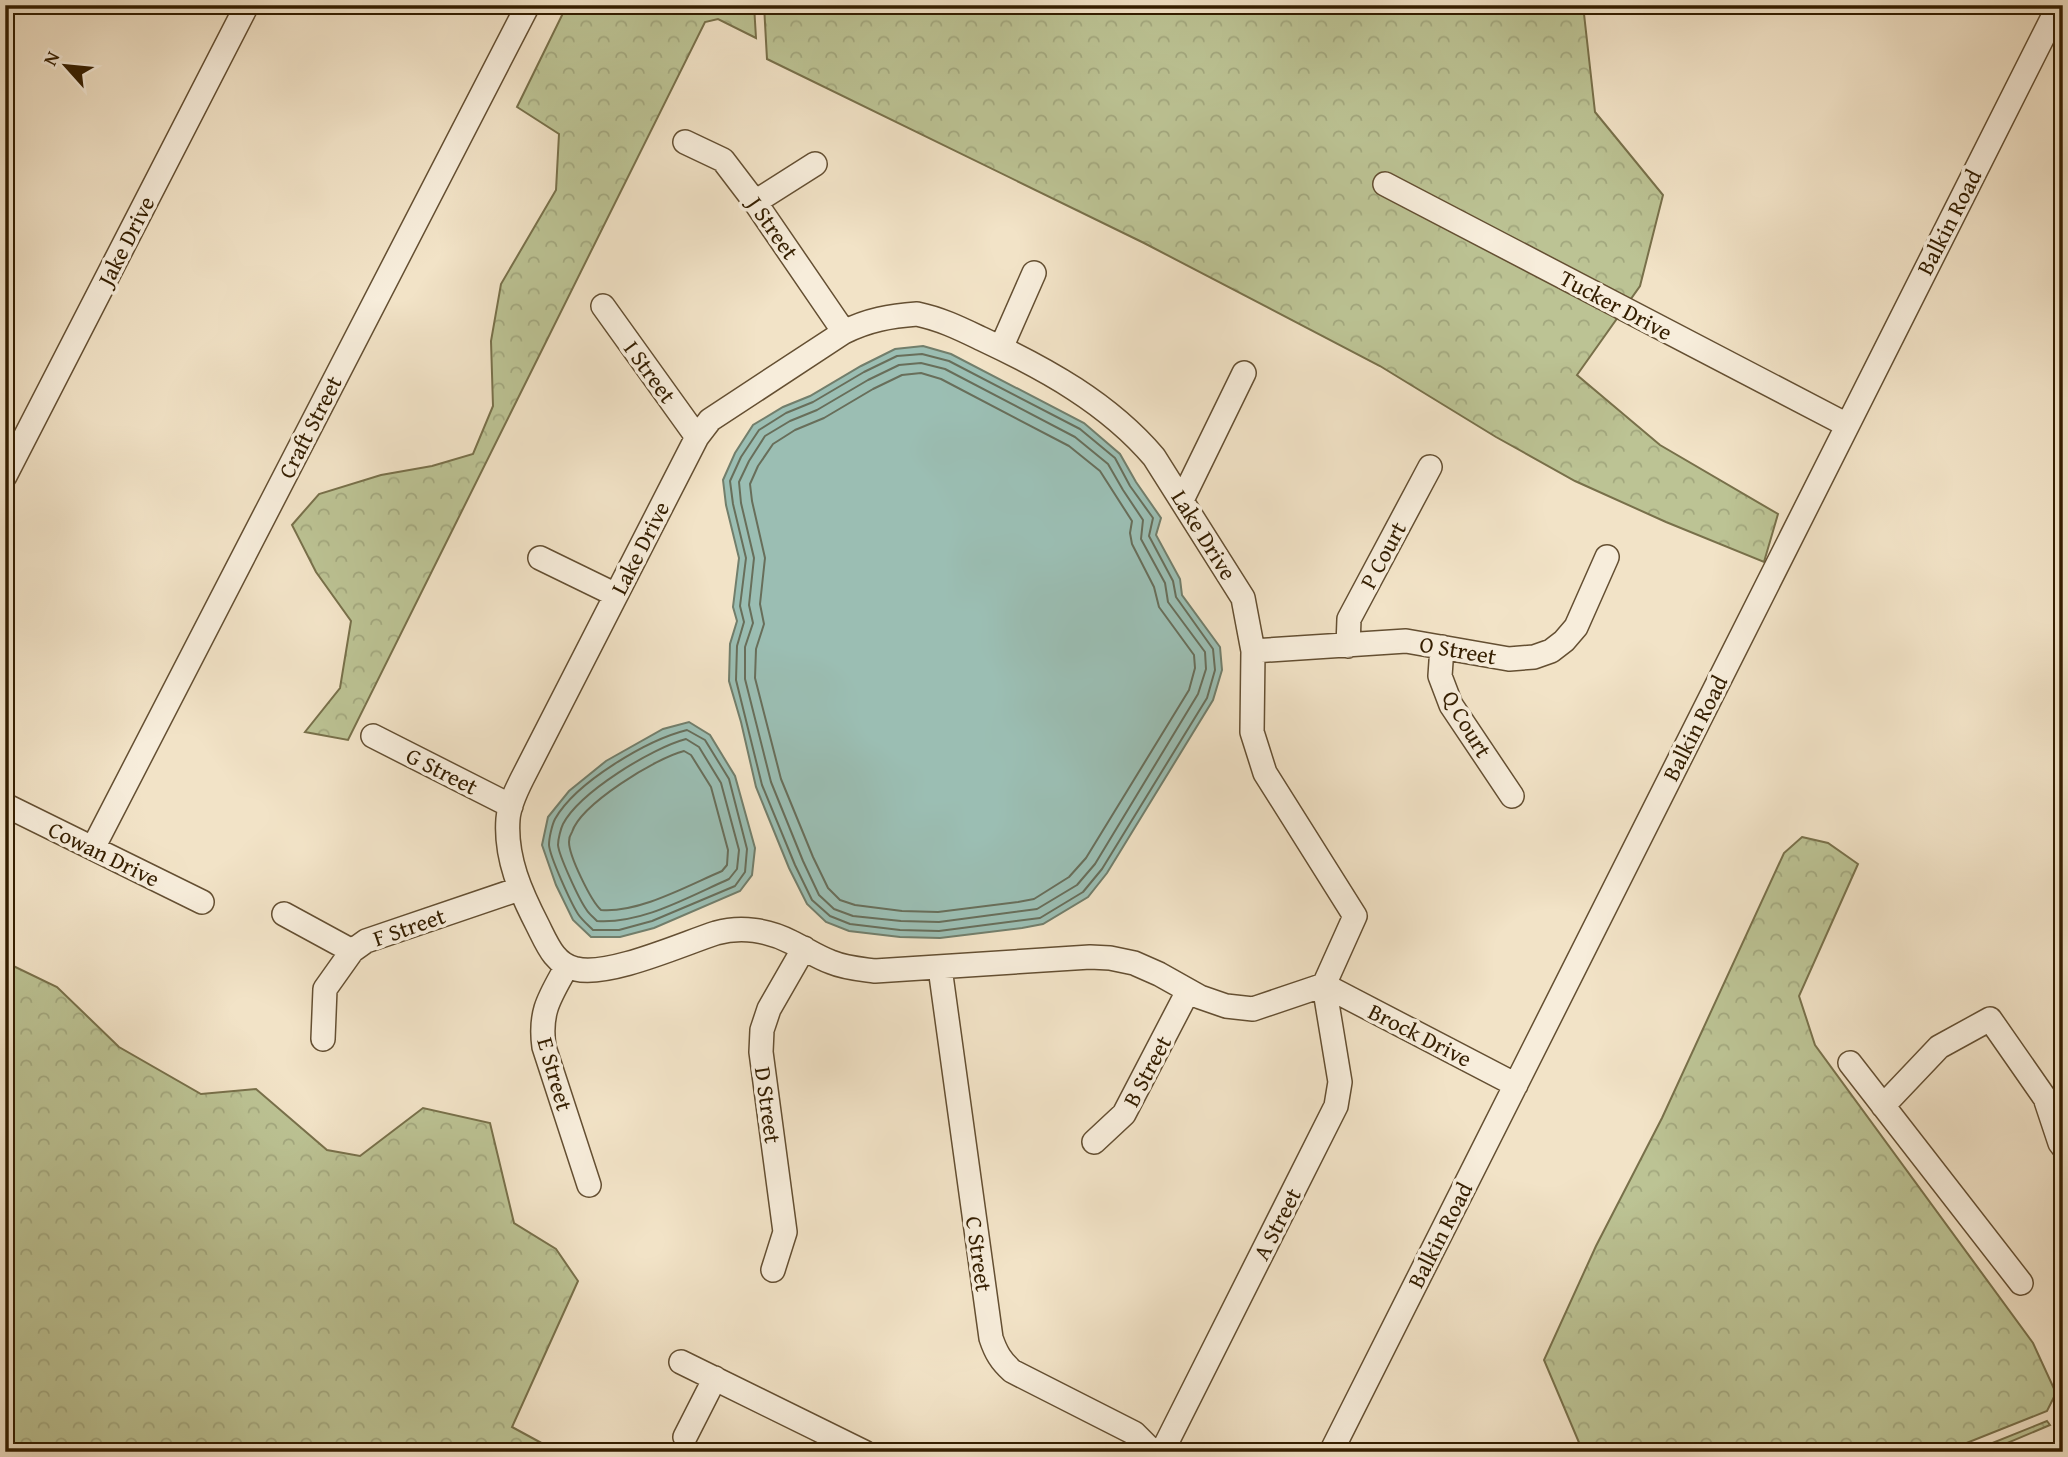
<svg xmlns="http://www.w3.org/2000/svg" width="2068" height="1457" viewBox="0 0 2068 1457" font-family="'Gentium Book Plus',serif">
	<defs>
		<pattern id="forest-crowns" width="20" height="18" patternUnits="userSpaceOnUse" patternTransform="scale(1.75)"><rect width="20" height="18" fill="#bcc394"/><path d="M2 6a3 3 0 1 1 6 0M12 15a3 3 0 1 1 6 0" fill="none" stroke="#a2a77e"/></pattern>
	</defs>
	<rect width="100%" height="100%" fill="#f2e3c7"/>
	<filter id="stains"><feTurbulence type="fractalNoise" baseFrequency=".00286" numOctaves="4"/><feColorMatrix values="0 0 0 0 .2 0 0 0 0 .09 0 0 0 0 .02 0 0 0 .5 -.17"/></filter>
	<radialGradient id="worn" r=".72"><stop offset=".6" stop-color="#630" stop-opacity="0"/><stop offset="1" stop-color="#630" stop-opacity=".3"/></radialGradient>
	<path fill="url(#forest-crowns)" stroke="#78704a" stroke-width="2" d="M567 5H754L756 38 718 19 705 22 348 740 305 732 340 688 351 621 316 572 292 525 319 494 381 475 432 466 473 454 493 406 491 341 501 284 556 190 559 134 517 107Z
		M764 5H1583L1595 112 1663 195 1640 286 1577 375 1660 445 1778 514 1764 562 1666 522 1575 481 1496 437 1380 366 1144 243 767 59Z
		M1802 837 1828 843 1858 864 1799 996 1815 1045 2033 1343 2056 1393 2047 1411 1944 1452H1583L1544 1360 1596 1246 1662 1118 1784 853Z
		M5 962 57 987 119 1047 201 1094 256 1089 327 1150 360 1156 423 1108 490 1123 514 1223 556 1249 578 1281 512 1427 558 1452H5Z
		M2047 1421 2050 1425 1986 1452H1970Z"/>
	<path fill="#9bbeb3" stroke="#727e6b" stroke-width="2" d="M923 346 951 354 1084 423 1120 454 1136 482 1161 518 1156 535 1180 579 1182 595 1220 647 1222 670 1213 700 1107 873 1088 897 1043 924 1022 928 940 938 900 937 849 931 826 922 807 904 789 868 756 787 741 722 729 681 730 644 737 621 733 607 739 558 726 505 723 480 735 453 753 425 783 407 810 396 861 366 895 349Z
		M689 722 710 735 735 776 755 848 752 875 740 891 654 928 620 937H591L573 920 556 885 542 845 548 817 569 791 606 761 663 729Z"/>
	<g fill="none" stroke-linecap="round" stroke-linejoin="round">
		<path stroke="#686e5a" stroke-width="2" d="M922 354 949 361 1080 429 1115 458 1130 486 1153 518 1149 536 1173 581 1176 597 1213 649 1215 670 1207 698 1102 869 1083 892 1040 918 939 931 900 930 850 924 830 916 812 900 795 865 762 785 736 680 737 646 744 622 740 606 746 558 733 504 730 481 741 457 759 430 786 413 813 402 864 372 897 356Z
			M921 363 945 369 1075 437 1108 464 1123 490 1143 520 1141 539 1165 583 1168 602 1205 652 1206 669 1198 694 1095 864 1077 885 1037 909 939 922 901 921 853 916 834 909 819 895 803 861 771 782 745 679V647L753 623 749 605 754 558 741 503 739 482 749 461 765 436 790 421 817 410 868 380 899 365Z
			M921 373 941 379 1069 446 1100 471 1132 521 1130 533 1132 544 1154 587 1159 607 1194 655 1195 668 1189 690 1086 858 1069 877 1034 899 1018 902 938 912 902 911 855 905 840 900 828 888 813 857 781 779 755 678 756 649 764 624 760 604 765 558 752 501 750 484 758 466 773 444 795 430 824 418 873 389 902 375Z
			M687 730 705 740 729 779 747 849 745 872 735 886 652 921 619 930H593C588 925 582 920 578 914 571 903 550 857 549 845 549 838 552 825 555 819 576 782 647 740 687 730Z
			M686 739 699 747 721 783 739 850 737 869 729 879C688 897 642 924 597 921 593 917 589 914 586 909 579 899 559 856 558 845 558 839 561 828 563 824 580 792 652 748 686 739Z
			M684 751 691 755 711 787 728 850 727 865 722 871C687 886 639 913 601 910 591 901 569 856 569 842 569 839 570 835 572 832 581 804 656 758 684 751Z"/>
		<g stroke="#644f32" stroke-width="26">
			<path id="minor" d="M685 142 723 160 755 202 844 332
				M1385 184 1847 425
				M755 202 815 164
				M603 306 697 437
				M917 314C941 319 961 329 982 339 1046 369 1108 403 1154 457L1243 598 1253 651 1252 732 1265 773 1355 916 1324 985 1253 1009 1226 1006 1200 997 1159 974 1134 963 1110 958 1090 957 875 971C860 969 845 968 831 962 817 957 804 948 791 942 768 930 741 926 716 933 682 944 609 977 576 969 555 965 547 944 538 926 521 893 505 858 508 819 509 805 516 791 522 779L697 437 710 420 844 332C868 320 890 316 917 314Z
				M1001 348 1034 273
				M5 476 247 5
				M1182 500 1244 373
				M540 558 616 595
				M1348 646 1349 619 1430 467
				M1442 647 1440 676 1451 705 1512 796
				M1253 651 1406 641 1509 659 1534 657 1551 651 1564 641 1576 627 1607 557
				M373 736 511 806
				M5 805 202 902
				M93 848 528 5
				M284 914 352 951
				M567 966C550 997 539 1011 544 1047L589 1185
				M940 968 991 1338C996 1353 1001 1361 1012 1371L1134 1433 1153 1452
				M1324 985 1516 1085
				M323 1039 325 989 352 951 366 941 519 889
				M1850 1063 2021 1283
				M1883 1106 1939 1047 1990 1019 2045 1098 2060 1143 2063 1147
				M1094 1142 1124 1114 1188 991
				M773 1270 785 1232 761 1052 762 1030 769 1009 804 948
				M681 1362 864 1452
				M685 1437 715 1378
				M1162 1452 1336 1106 1340 1082 1324 985
				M1331 1452 2059 5"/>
		</g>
		<use href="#minor" stroke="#f7eddb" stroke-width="23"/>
	</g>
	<g text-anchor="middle" stroke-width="7" stroke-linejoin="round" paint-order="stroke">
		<g font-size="23" fill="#341e00" stroke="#f7eddb">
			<text transform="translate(1949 222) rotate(-63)" y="8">Balkin Road</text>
			<text transform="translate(773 228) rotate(55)" y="8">J Street</text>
			<text transform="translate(126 241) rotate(-63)" y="8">Jake Drive</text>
			<text transform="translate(1616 305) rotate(28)" y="8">Tucker Drive</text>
			<text transform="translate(650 372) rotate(54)" y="8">I Street</text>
			<text transform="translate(310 427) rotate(-63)" y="8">Craft Street</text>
			<text transform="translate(1204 535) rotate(58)" y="8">Lake Drive</text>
			<text transform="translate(640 548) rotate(-63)" y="8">Lake Drive</text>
			<text transform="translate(1383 555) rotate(-62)" y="8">P Court</text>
			<text transform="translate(1458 650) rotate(10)" y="8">O Street</text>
			<text transform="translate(1467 724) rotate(59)" y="8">Q Court</text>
			<text transform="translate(1695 728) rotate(-63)" y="8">Balkin Road</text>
			<text transform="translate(442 771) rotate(27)" y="8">G Street</text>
			<text transform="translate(104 854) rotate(26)" y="8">Cowan Drive</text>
			<text transform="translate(409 927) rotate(-19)" y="8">F Street</text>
			<text transform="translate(1420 1035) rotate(27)" y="8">Brock Drive</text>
			<text transform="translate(1147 1071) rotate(-62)" y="8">B Street</text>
			<text transform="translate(555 1074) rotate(74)" y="8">E Street</text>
			<text transform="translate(768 1105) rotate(82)" y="8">D Street</text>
			<text transform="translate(1277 1224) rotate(-63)" y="8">A Street</text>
			<text transform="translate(1440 1235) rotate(-63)" y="8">Balkin Road</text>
			<text transform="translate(979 1254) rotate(82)" y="8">C Street</text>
		</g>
	</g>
	<rect width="2068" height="1457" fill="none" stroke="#f2e3c7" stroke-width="28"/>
	<rect x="7" y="7" width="2054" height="1443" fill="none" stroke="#341e00" stroke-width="3.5"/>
	<rect x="14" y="14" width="2040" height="1429" fill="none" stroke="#341e00" stroke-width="2"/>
	<g transform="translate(66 66) rotate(297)" stroke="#f7eddb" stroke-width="5" paint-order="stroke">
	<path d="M0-5L12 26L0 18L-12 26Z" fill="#341e00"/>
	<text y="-10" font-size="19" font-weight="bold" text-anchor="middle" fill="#341e00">N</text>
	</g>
	<rect width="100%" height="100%" filter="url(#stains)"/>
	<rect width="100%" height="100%" fill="url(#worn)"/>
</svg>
